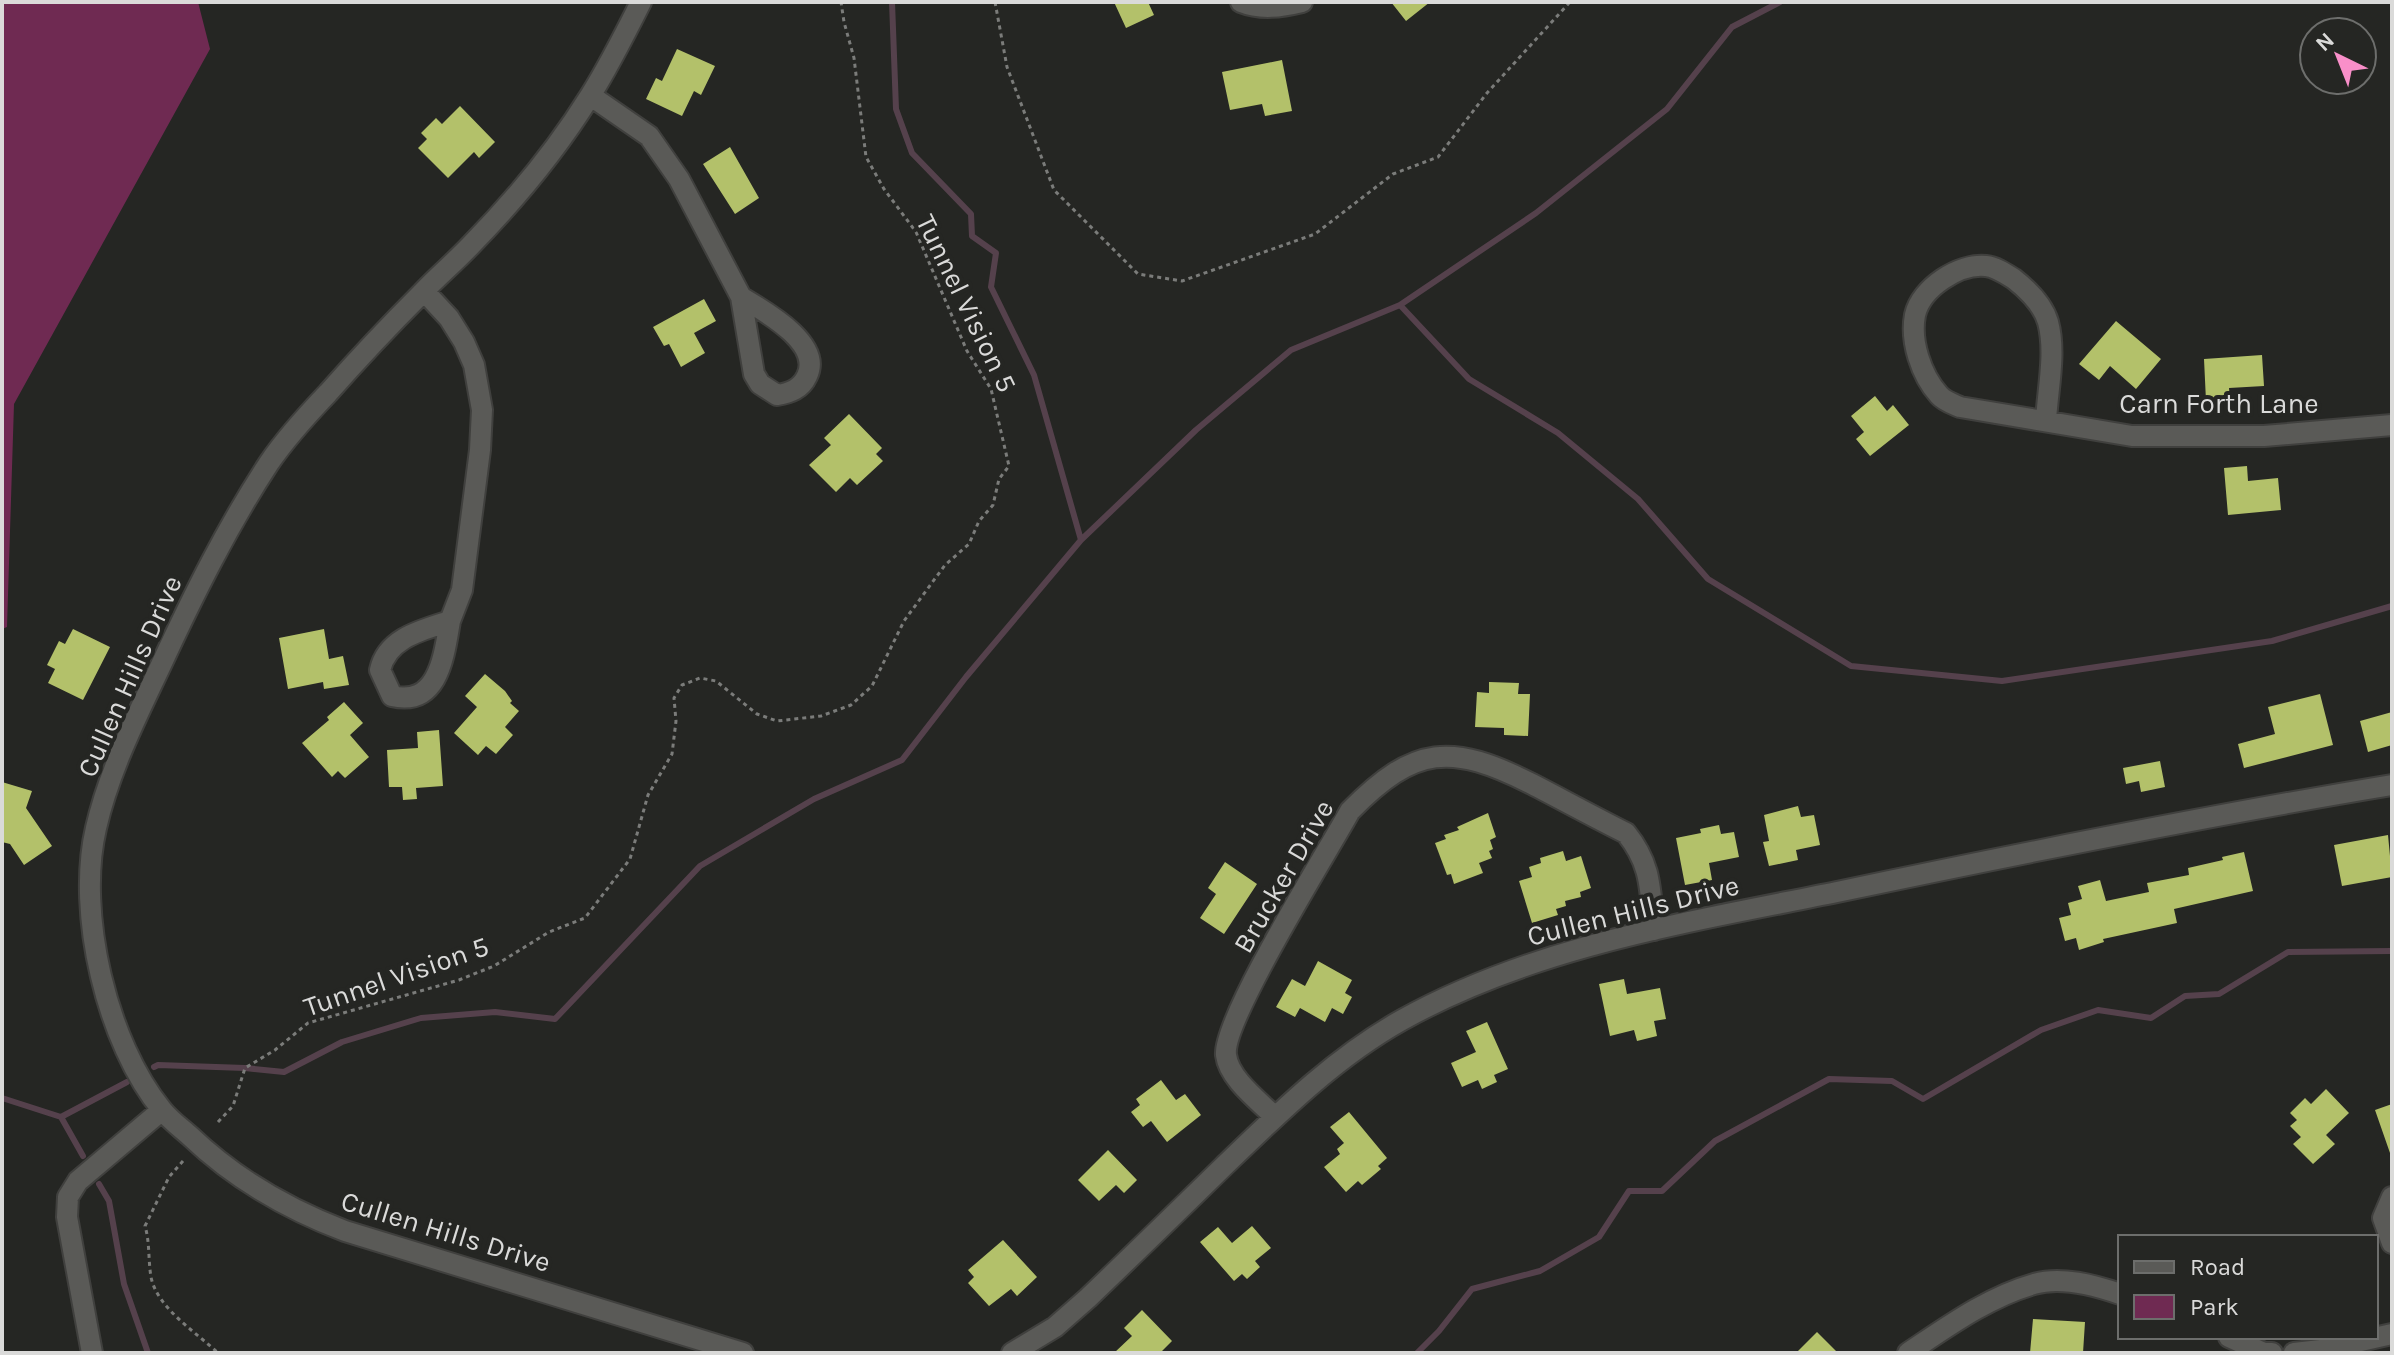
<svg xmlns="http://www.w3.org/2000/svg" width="2394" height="1355" viewBox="0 0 2394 1355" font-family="Karla,sans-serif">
	<rect width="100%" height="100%" fill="#252623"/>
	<path fill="#6f2a52" d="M2 2H198L210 49 14 404 7 627 2 629Z"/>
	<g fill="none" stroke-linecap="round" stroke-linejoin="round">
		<path stroke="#55414c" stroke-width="6" d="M892 2 896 109 912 153 971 214 972 236 996 253 991 287 1034 375 1081 540
			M1400 305 1469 379 1558 433 1638 499 1708 579 1851 666 2002 681 2272 641 2392 606
			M154 1067 158 1065 245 1068 284 1072 342 1042 421 1018 495 1012 555 1019 700 866 814 799 902 760 966 677 1081 540 1196 430 1291 350 1400 305 1536 213 1667 109 1732 27 1780 2
			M2 1098 61 1117 83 1156
			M61 1117 127 1082
			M99 1184 109 1201 124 1284 148 1353
			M1417 1353 1439 1331 1472 1289 1540 1271 1599 1237 1629 1191H1662L1715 1141 1829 1079 1892 1081 1923 1099 2041 1030 2098 1010 2151 1018 2185 996 2219 994 2288 952 2392 951"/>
	</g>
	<path fill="#b3c16a" d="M1114 2H1148L1154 15 1126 28Z
		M1391 2H1430L1406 21Z
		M677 49 715 66 701 95 694 91 682 116 646 99 656 78 662 81Z
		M1282 60 1292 111 1265 116 1262 104 1230 110 1222 72Z
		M460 106 495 142 479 158 474 152 448 178 418 148 427 139 421 133 436 118 442 124Z
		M730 147 759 198 735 214 703 164Z
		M704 299 716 321 694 333 705 353 681 367 669 344 664 346 653 327Z
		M2116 321 2161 359 2136 389 2110 366 2099 380 2079 364Z
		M2262 355 2264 386 2229 388 2230 400 2206 401 2204 359Z
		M1875 396 1887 411 1893 405 1909 425 1870 456 1856 439 1864 432 1851 416Z
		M849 414 882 448 876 454 883 461 857 485 850 478 836 492 809 465 831 445 824 438Z
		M2247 466 2248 481 2278 478 2281 510 2228 515 2224 468Z
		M73 629 110 647 83 700 48 683 55 669 47 665 59 641 65 644Z
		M324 629 329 659 343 656 349 685 324 689 323 682 288 689 279 638Z
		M485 674 505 691 512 701 510 703 519 711 505 727 513 735 496 754 486 746 478 755 454 733 477 707 465 696Z
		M1489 682 1519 683 1518 694H1530L1528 736 1504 735V728L1475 727 1477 692 1489 693Z
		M2320 694 2333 745 2244 768 2238 744 2275 734 2268 707Z
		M344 702 363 723 350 735 369 757 345 778 338 771 332 777 302 743 329 720 327 717Z
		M2392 712V745L2368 752 2360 721Z
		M439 730 443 786 416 788 417 799 403 800 402 787H389L387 750 418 748 417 732Z
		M2160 761 2165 787 2141 792 2139 781 2126 784 2123 768Z
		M2 782 32 791 26 808 52 846 24 865 10 844 2 842Z
		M1798 806 1801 817 1814 815 1820 845 1796 850 1798 860 1769 866 1763 842 1769 841 1764 815Z
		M1488 813 1496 837 1490 840 1493 849 1489 851 1492 858 1479 863 1483 873 1454 884 1451 874 1447 875 1435 843 1446 839 1444 835 1459 830 1457 827Z
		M1719 825 1721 834 1734 832 1739 857 1709 863 1712 880 1685 885 1676 838 1701 833 1700 829Z
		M2388 835 2392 877 2342 886 2334 845Z
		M1563 851 1566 861 1581 856 1591 888 1580 892 1581 897 1565 901 1566 906 1556 909 1558 915 1532 923 1519 881 1532 877 1529 867 1541 863 1540 858Z
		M2244 852 2253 891 2174 909 2177 923 2103 939 2104 942 2079 950 2076 938 2065 941 2059 918 2071 915 2068 903 2082 899 2078 886 2100 880 2106 901 2149 892 2147 883 2189 875 2188 868 2223 860 2222 857Z
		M1225 862 1257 884 1224 934 1200 918 1216 894 1208 888Z
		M1318 961 1352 980 1345 993 1352 997 1343 1014 1332 1008 1325 1022 1300 1008 1295 1017 1276 1007 1292 979 1305 986Z
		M1624 979 1627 994 1660 988 1666 1019 1654 1021 1657 1036 1637 1041 1634 1030 1610 1036 1599 984Z
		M1487 1022 1508 1069 1494 1075 1497 1082 1482 1089 1478 1080 1462 1087 1451 1063 1476 1052 1466 1031Z
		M1161 1080 1176 1100 1185 1094 1201 1115 1167 1142 1151 1121 1143 1127 1131 1112 1140 1105 1136 1099Z
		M2326 1089 2349 1113 2326 1135 2335 1144 2313 1164 2293 1144 2301 1137 2290 1126 2297 1120 2290 1113 2305 1098 2311 1104Z
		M2392 1104V1153H2390L2375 1110Z
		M1349 1112 1387 1158 1378 1166 1381 1169 1362 1185 1358 1181 1346 1192 1324 1167 1340 1154 1337 1149 1344 1143 1330 1127Z
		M1108 1150 1137 1180 1124 1193 1116 1185 1099 1201 1078 1180Z
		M1252 1226 1271 1248 1255 1261 1260 1267 1247 1279 1242 1274 1234 1281 1200 1242 1218 1227 1232 1243Z
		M1003 1240 1037 1277 1017 1296 1011 1289 989 1306 968 1283 974 1277 968 1270Z
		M1142 1310 1172 1341 1160 1353H1114L1132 1336 1124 1328Z
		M2033 1319 2085 1322 2083 1353H2030Z
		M1817 1332 1838 1353H1796Z"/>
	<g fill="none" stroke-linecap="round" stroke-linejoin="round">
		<g stroke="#40403e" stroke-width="24">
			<path id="minor" d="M641 2C625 34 609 66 590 96 557 149 515 200 471 245 455 262 438 276 422 293 390 325 358 359 328 393 307 415 286 438 269 463 227 527 193 596 161 665 136 718 109 771 96 828 76 913 107 1043 162 1110 170 1120 181 1128 190 1136 235 1179 287 1209 345 1231L743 1353
				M1241 2C1261 10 1281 7 1302 2
				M591 96 649 136 679 179 741 297 754 374 760 384 777 395C790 393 801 389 807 376 823 343 764 311 741 297
				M424 291 449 318 464 342 474 365 482 410 480 450 462 590 450 621C422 630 387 638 380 670L392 696C439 707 444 655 450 621
				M2046 420C2048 388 2056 352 2048 322 2043 305 2028 290 2014 279 2006 274 1996 267 1986 266 1959 263 1921 288 1915 315 1910 341 1921 375 1939 395 1944 401 1953 404 1960 407L2132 436H2264L2392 425
				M1275 1117C1259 1101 1229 1079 1226 1055 1222 1020 1328 851 1350 811 1415 745 1451 743 1532 784 1563 800 1594 817 1626 833 1652 865 1650 890 1654 930
				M2392 1197 2383 1218 2392 1243
				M2229 1337 2264 1353H2272
				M92 1353 67 1217 68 1197 78 1181 162 1110
				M1012 1353 1055 1327 1088 1298C1133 1255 1178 1211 1223 1167 1278 1114 1334 1058 1402 1020 1535 946 1689 922 1837 892 2022 853 2206 816 2392 785
				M1908 1353C1947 1327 1988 1297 2034 1284 2061 1276 2094 1285 2120 1294
				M2294 1353 2321 1350 2392 1334"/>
		</g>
		<path stroke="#7b7c7a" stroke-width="3" stroke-dasharray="4 4" stroke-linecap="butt" d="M995 2 1007 67 1054 190 1138 274 1182 281 1315 234 1393 174 1438 157 1487 93 1570 2
			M218 1122 233 1106 245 1068 275 1050 308 1023 459 980 494 966 549 932 585 918 630 859 648 795 672 754 676 721 674 698 682 685 700 678 716 681 757 714 777 721 821 716 851 705 872 686 904 621 945 565 969 544 979 521 993 505 999 479 1009 466 991 389 967 351 916 232 884 189 866 157 854 58 844 22 841 2
			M183 1161 169 1177 145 1226C150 1243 148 1259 151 1277 157 1308 196 1332 218 1353"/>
		<use href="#minor" stroke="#5a5a57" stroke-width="20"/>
	</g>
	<g text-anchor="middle" stroke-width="8" stroke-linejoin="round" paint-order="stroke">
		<g font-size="28" fill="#dadad9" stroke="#252623">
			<text transform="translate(967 303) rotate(64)" y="10">Tunnel Vision 5</text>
			<text x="2219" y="413">Carn Forth Lane</text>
			<text transform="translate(129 676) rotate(-66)" y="10">Cullen Hills Drive</text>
			<text transform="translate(1283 876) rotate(-60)" y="10">Brucker Drive</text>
			<text transform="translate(1633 910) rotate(-14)" y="10">Cullen Hills Drive</text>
			<text transform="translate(396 976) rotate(-19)" y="10">Tunnel Vision 5</text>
			<text transform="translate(446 1231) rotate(17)" y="10">Cullen Hills Drive</text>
		</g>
	</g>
	<rect width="2394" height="1355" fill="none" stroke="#dadad9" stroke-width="8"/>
	<rect x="2118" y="1235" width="260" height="104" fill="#252623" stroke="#6d6e6c" stroke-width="2"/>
	<rect x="2134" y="1261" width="40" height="12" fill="#5a5a57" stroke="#6d6e6c" stroke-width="2"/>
	<text x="2190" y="1275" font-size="24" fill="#dadad9">Road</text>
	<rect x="2134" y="1295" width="40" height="24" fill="#6f2a52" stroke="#6d6e6c" stroke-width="2"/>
	<text x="2190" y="1315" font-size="24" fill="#dadad9">Park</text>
	<g transform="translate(2338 56) rotate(317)"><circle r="38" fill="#252623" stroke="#6d6e6c" stroke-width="2"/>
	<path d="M0-6L14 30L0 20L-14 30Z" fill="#f98fc9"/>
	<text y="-12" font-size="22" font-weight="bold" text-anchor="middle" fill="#dadad9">N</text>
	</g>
</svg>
